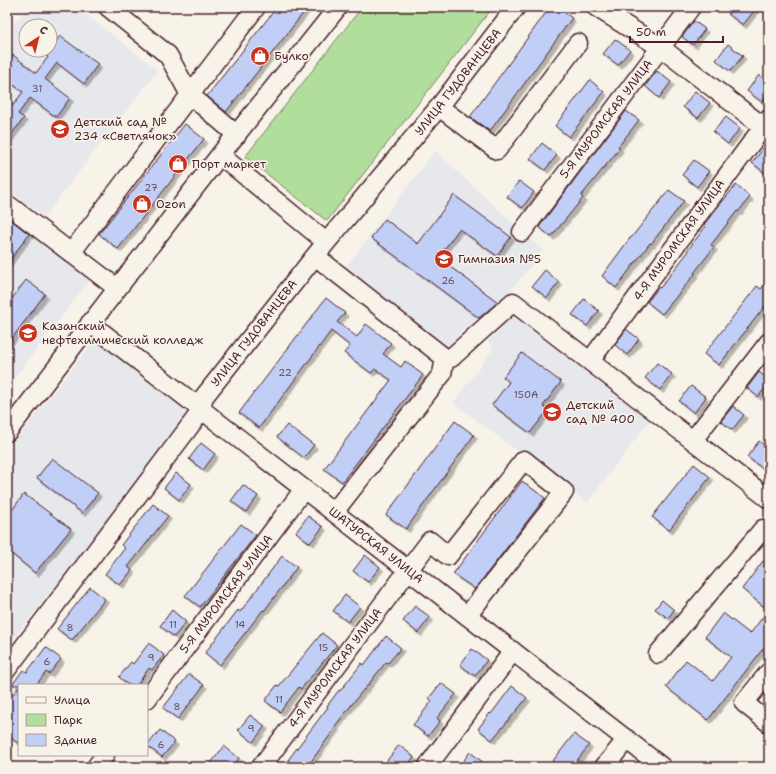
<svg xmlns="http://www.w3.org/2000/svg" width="776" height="774" viewBox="0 0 776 774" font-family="'Shantell Sans',sans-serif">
	<defs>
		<filter id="shadow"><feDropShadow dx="3.5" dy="3.5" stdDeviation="0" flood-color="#0004"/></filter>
	</defs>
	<rect width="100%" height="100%" fill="#f7f3e8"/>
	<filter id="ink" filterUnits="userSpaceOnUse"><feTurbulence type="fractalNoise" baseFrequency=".025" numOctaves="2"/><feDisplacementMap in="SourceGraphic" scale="8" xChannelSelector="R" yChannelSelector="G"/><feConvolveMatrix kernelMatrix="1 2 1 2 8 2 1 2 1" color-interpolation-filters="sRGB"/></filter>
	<g filter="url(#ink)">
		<path fill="#e7e8ec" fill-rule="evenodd" d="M27 7H76L158 70 44 217 7 189V33ZM26 26H50V50H26Z
			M435 151 543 251 478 331 464 327 447 353 345 268Z
			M7 214 91 278 7 388Z
			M513 313 650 420 587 503 453 403 493 349 488 341Z
			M98 336 193 412 7 647V447L12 441 14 442Z"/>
		<path fill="#b1de9c" stroke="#7e7e64" d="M362 7H493L327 221 245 157Z"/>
		<path fill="#c1cff6" stroke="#4a1f2b" filter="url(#shadow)" d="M277 7H308L226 112 207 96Z
			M550 7H557L572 18 490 131 470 117Z
			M733 7H757L743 25 728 14Z
			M694 21 705 29 693 45 682 37Z
			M60 36 98 64 84 84 57 63 45 79 70 98 56 117 30 98 18 114 24 118 7 140V113L23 92 7 80V63L13 55 36 73 48 57 46 55Z
			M615 39 630 50 618 65 603 54Z
			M728 44 743 56 730 71 716 60Z
			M657 71 671 82 659 98 645 86Z
			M759 75 769 83V94L762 102 747 91Z
			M590 80 604 92 569 137 555 126Z
			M695 91 710 103 698 118 683 107Z
			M626 111 639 120 618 147 620 148 581 196 583 198 551 237 539 227Z
			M726 117 740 128 728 144 713 132Z
			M185 124 204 139 118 249 99 234Z
			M769 141V176L752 163Z
			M542 143 557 155 545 170 530 159Z
			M694 160 709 171 697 187 682 175Z
			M519 181 534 192 522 208 507 197Z
			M736 185 750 197 738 212 737 211 711 245 714 247 694 273 695 274 662 314 647 302 659 287 660 288 688 252 687 251 706 226 704 224Z
			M669 190 684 201 651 244 650 243 616 288 602 276 630 238H631Z
			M454 195 511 237 497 256 459 229 438 258 498 302 479 318 371 238 385 219 418 244Z
			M7 217 29 234 7 264Z
			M545 270 559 282 547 298 532 286Z
			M769 279V301L719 365 704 354 757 286 761 289Z
			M26 280 45 294 7 345V305Z
			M326 298 345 313 337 322 357 337 366 324 391 343 383 354 401 367 405 361 423 375 342 482 324 469 391 380 375 369 371 373 344 353 350 346 331 331 259 428 239 413Z
			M584 299 599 311 587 326 572 315Z
			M626 329 639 339 627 355 615 345Z
			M522 353 561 382 543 406 548 410 530 433 492 405 509 382 503 377Z
			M657 363 672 374 660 390 645 378Z
			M759 372 769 380V383L758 397 747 388Z
			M691 386 706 397 694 413 679 401Z
			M733 406 744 415 732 430 721 421Z
			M455 421 474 435 406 529 386 515Z
			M287 425 314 445 304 458 277 437Z
			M759 441 769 449V460L762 468 747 457Z
			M201 443 215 454 203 470 189 459Z
			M52 458 98 493 82 513 37 478Z
			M694 464 710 477 669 530 652 517Z
			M176 473 191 484 179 500 164 488Z
			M522 481 545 498 475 589 453 574Z
			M243 485 258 496 246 512 231 501Z
			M24 494 71 529 35 573 7 550V517Z
			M153 504 168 516 128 567 132 570 120 585 105 574 125 548 121 545Z
			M308 516 323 527 310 543 296 532Z
			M241 524 256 535 200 607 185 596Z
			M365 555 380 567 368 582 353 571Z
			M282 556 297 567 264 611 263 610 220 665 205 653 238 610 240 612Z
			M763 561 769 566V641L708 720 666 687 686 660 713 681 731 657 705 637 723 613 750 634 768 610 742 589Z
			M90 587 105 599 72 640 57 629Z
			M345 595 360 607 348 622 333 611Z
			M662 600 674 610 668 618 655 609Z
			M415 606 430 617 418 633 403 621Z
			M172 610 186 622 174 637 160 626Z
			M322 633 337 645 301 689 299 687 280 712 265 701 277 685 279 686Z
			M386 636 401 648 388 663 386 662 364 690V689L335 726 336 727 307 767H297L288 760 328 707 327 706 339 690 340 691 362 663 364 665Z
			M149 643 164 655 152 670 149 668 137 685H128L119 677 131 662 133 664Z
			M46 647 61 659 49 674 46 672 36 685H12L23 670 27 672Z
			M472 649 487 660 475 676 460 665Z
			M189 674 204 685 178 719 163 708Z
			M441 683 456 694 437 718 440 721 428 736 413 725 432 701 429 698Z
			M512 686 527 698 492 740 478 729 490 713 491 714Z
			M19 687V744L7 735V702Z
			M250 715 265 726 253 742 238 730Z
			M160 730 175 742 162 757 147 746Z
			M574 734 589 745 572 767H548Z
			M399 745 414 757 406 767H382Z
			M224 746 239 758 232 767H208Z
			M470 752 489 767H459Z"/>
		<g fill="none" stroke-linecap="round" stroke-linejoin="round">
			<g stroke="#4a1f2b" stroke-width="21">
				<path id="minor" d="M108 7 168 55 190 95 237 135
					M596 7 660 47 769 131
					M439 107 497 150 578 43
					M220 155 326 242
					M7 204 117 288
					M522 232 691 7
					M71 253 256 7
					M315 256 445 358
					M90 323 662 767
					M590 361 769 119
					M7 432 220 155 338 7
					M693 440 769 342
					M334 512 442 374 445 358H451L513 302 769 499
					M658 654 763 529 769 534
					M7 669 202 410 203 398 315 256 439 107 516 7
					M769 672 744 703 769 723
					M147 699 304 489
					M96 767 105 755
					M261 767 430 541 448 556 524 460 564 492 467 616
					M427 767 513 651
					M604 767 627 739"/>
			</g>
			<use href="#minor" stroke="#f7f3e8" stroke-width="18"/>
		</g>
	</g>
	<defs>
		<g id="shop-disc" transform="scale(1)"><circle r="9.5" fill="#c8321e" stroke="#f7f3e8"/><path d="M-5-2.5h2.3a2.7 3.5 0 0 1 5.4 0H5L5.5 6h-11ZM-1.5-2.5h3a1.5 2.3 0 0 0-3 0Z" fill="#fff"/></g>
		<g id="school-disc" transform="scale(1)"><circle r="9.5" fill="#c8321e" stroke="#f7f3e8"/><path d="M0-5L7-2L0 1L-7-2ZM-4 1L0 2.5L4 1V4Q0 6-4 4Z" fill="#fff"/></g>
		<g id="university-disc" transform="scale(1)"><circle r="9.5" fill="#c8321e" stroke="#f7f3e8"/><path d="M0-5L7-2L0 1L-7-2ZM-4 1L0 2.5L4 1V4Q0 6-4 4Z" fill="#fff"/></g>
	</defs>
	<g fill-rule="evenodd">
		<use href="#shop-disc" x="260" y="56"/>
		<use href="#school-disc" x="60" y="129"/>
		<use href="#shop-disc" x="178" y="164"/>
		<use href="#shop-disc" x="142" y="204"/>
		<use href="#school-disc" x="444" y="259"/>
		<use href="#university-disc" x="28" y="333"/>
		<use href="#school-disc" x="552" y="412"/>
	</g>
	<g text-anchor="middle" stroke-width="3.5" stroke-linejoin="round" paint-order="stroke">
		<g font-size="10" fill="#684b5e">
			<text x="37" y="92">31</text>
			<text x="151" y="191">27</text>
			<text x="448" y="284">26</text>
			<text x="285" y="376">22</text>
			<text x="526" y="398">150А</text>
			<text x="173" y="628">11</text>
			<text x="240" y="628">14</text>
			<text x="70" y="631">8</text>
			<text x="323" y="651">15</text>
			<text x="151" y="661">9</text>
			<text x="47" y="665">6</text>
			<text x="279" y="703">11</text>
			<text x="177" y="710">8</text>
			<text x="251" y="732">9</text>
			<text x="161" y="748">6</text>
		</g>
		<g font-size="12" fill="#4a1f2b" stroke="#f7f3e8" text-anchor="start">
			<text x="274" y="60">Булко</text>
			<text x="74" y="126">Детский сад №<tspan x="74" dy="14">234 «Светлячок»</tspan></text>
			<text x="192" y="168">Порт маркет</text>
			<text x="156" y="208">Ozon</text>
			<text x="458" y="263">Гимназия №5</text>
			<text x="42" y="330">Казанский<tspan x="42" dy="14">нефтехимический колледж</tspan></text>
			<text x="566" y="409">Детский<tspan x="566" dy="14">сад № 400</tspan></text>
		</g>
		<g font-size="12" fill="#4a1f2b" stroke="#f7f3e8">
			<text transform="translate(458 82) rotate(-52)" y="4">УЛИЦА ГУДОВАНЦЕВА</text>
			<text transform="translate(606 119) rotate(-53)" y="4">5-Я МУРОМСКАЯ УЛИЦА</text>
			<text transform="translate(679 240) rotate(-54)" y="4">4-Я МУРОМСКАЯ УЛИЦА</text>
			<text transform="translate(254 333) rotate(-52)" y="4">УЛИЦА ГУДОВАНЦЕВА</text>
			<text transform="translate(376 545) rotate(38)" y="4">ШАТУРСКАЯ УЛИЦА</text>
			<text transform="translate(226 594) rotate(-53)" y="4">5-Я МУРОМСКАЯ УЛИЦА</text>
			<text transform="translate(335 668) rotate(-53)" y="4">4-Я МУРОМСКАЯ УЛИЦА</text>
		</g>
	</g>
	<rect width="776" height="774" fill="none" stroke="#f7f3e8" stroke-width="24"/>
	<rect x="12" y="12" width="752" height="750" fill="none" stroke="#4a1f2b" stroke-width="1.5" filter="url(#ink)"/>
	<rect x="18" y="684" width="130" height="72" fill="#f7f3e8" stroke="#b29e9c"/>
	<rect x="26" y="697" width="20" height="6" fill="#f7f3e8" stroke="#b29e9c"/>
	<text x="54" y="704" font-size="12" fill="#4a1f2b">Улица</text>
	<rect x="26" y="714" width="20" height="12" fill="#b1de9c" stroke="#b29e9c"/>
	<text x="54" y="724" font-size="12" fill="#4a1f2b">Парк</text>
	<rect x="26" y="734" width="20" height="12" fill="#c1cff6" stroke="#b29e9c"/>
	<text x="54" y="744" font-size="12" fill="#4a1f2b">Здание</text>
	<g transform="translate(38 38) rotate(35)"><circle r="19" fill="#f7f3e8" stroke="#b29e9c"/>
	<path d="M0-3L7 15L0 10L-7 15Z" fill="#c8321e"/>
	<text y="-6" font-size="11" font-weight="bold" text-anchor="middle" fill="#4a1f2b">С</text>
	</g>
	<path d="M630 36v6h93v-6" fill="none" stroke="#4a1f2b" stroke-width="2"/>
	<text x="636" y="36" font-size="12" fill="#4a1f2b" stroke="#f7f3e8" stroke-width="3" paint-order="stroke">50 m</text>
</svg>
